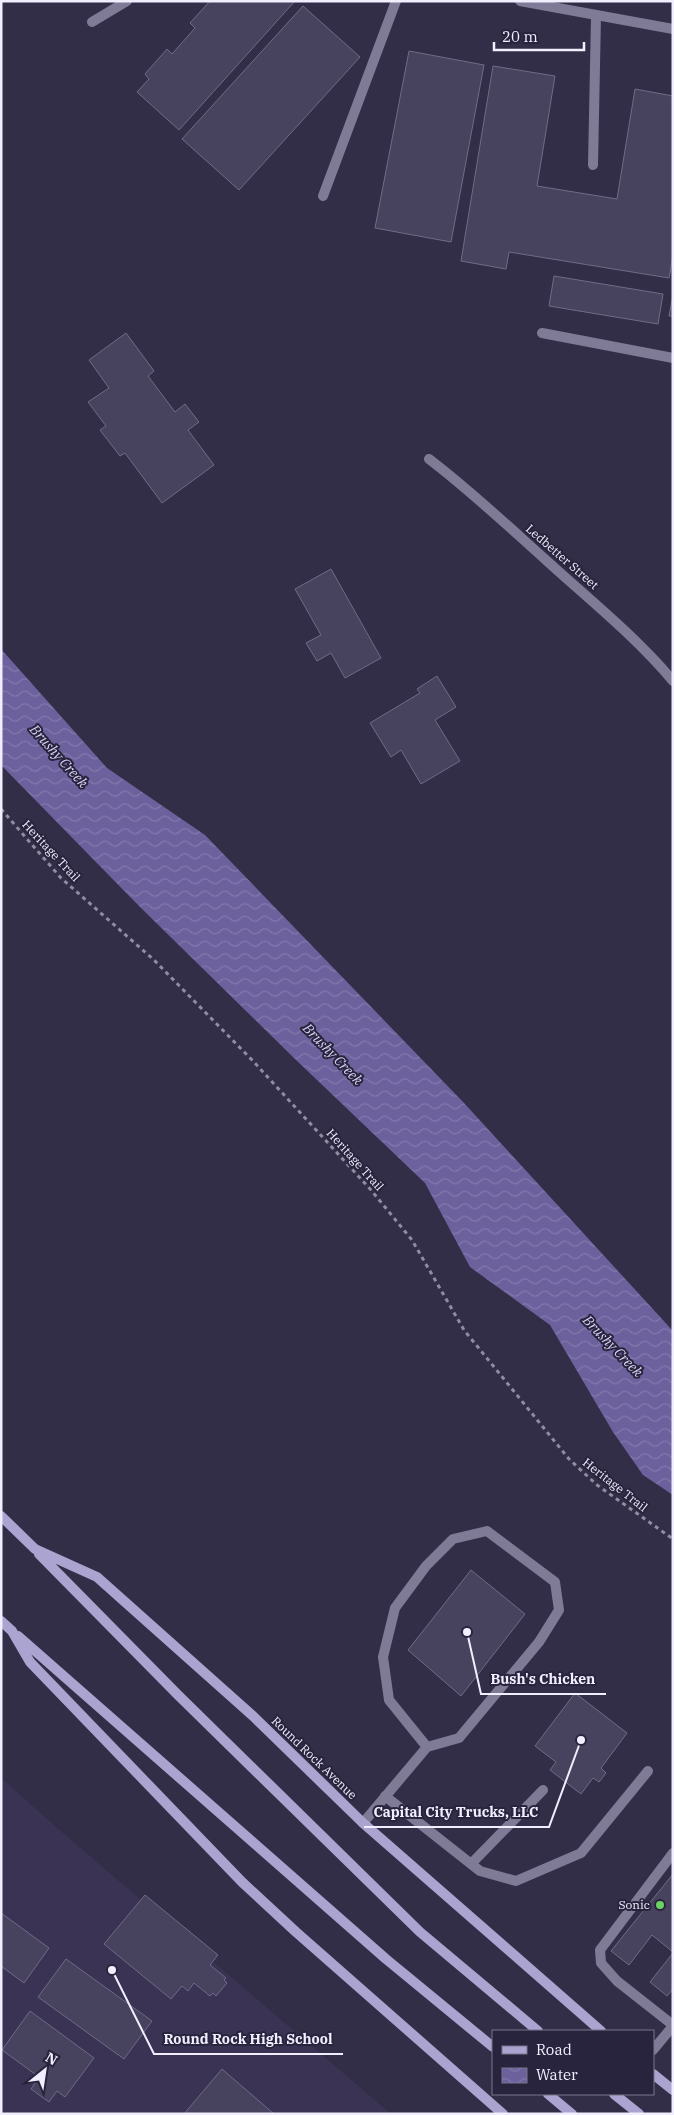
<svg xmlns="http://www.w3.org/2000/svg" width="674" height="2115" viewBox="0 0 674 2115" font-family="'IBM Plex Serif',serif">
	<defs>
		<pattern id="water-waves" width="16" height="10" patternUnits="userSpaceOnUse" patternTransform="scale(1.25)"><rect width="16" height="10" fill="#6d619d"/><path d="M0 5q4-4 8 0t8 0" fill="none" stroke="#8278ac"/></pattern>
	</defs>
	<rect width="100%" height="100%" fill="#332e47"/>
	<path fill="#3a3353" d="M1 1778 64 1834 391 2114H1Z"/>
	<path fill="url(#water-waves)" d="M1 649 107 768 205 835 464 1103 673 1331V1495L643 1475 613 1432 550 1325 470 1267 425 1183 295 1059 139 906 1 765Z"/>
	<path fill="#47425d" stroke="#706b88" d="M210 1H295L179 130 137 92 149 79 145 74 167 49 172 54 195 28 190 23Z
		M303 6 360 57 239 190 182 139Z
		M409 51 484 65 451 242 375 228Z
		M493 66 555 76 537 186 617 199 635 89 673 96V256L669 278 509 252 506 269 461 261Z
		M554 276 663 294 658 324 549 306Z
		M673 296V316H669Z
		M126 333 154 371 148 376 175 412 185 404 199 422 188 430 214 465 162 503 125 453 120 456 100 430 106 426 88 402 109 388 89 360Z
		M331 569 381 658 345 678 331 653 317 661 306 643 321 635 295 589Z
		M437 676 456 707 435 720 460 761 421 784 401 750 391 757 370 723 420 693 417 689Z
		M471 1570 525 1614 461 1696 408 1650Z
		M575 1693 627 1733 601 1768 606 1773 599 1782 593 1778 581 1794 550 1770 556 1762 535 1746Z
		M673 1874V1952L652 1935 629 1965 611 1951Z
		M145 1895 218 1955 210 1965 226 1978 224 1980 227 1983 216 1996 213 1993 210 1996 194 1983 188 1991 182 1986 171 1999 104 1944Z
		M1 1913 49 1948 24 1983 1 1966Z
		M673 1953V1989L667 1996 650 1982Z
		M66 1959 152 2021 124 2059 38 1997Z
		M30 2011 94 2058 65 2097 57 2091 49 2102 31 2089 39 2077 2 2050Z
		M222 2069 274 2114H184Z"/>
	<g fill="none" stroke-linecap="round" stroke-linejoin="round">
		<path stroke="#908ca1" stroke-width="3" stroke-dasharray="4 4" stroke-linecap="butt" d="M1 809 61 878 154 960 253 1061 371 1190 412 1240 464 1330 569 1459 597 1485 673 1539"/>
		<path stroke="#7f7b97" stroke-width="10" d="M92 22 127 1
			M593 165 596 16
			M323 196 396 1
			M542 333 673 358
			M385 1796 480 1871 516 1881 581 1853 648 1771
			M363 1823 427 1747 459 1738 539 1642 559 1610 555 1582 487 1531 453 1539 426 1566 395 1608 383 1657 389 1700 427 1747
			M673 1853 600 1950 601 1963 617 1981 673 2025
			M471 1864 543 1790
			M653 2050 673 2026"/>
		<path stroke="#7f7b97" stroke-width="10" d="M520 1 673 29
			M429 459C471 491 508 526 547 561 590 600 636 637 673 681"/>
		<path stroke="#aba4d0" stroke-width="10" d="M1 1516 35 1549 97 1577 253 1716 363 1823 601 2031
			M39 1554 178 1695 420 1932 538 2031
			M1 1621 12 1631 30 1662 242 1882 296 1932 503 2114
			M18 1636 386 1959 493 2047
			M653 2074 673 2090
			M548 2094 572 2114
			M614 2094 639 2114"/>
	</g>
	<circle fill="#6ad363" stroke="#29243d" stroke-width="2" cx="660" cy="1905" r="5"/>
	<g text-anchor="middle" stroke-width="4" stroke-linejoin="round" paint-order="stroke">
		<g font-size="12" fill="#f0eeff" stroke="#29243d">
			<text transform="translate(562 557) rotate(41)" y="4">Ledbetter Street</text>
			<text transform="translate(51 851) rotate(47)" y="4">Heritage Trail</text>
			<text transform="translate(355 1160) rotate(48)" y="4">Heritage Trail</text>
			<text transform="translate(615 1485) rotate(38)" y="4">Heritage Trail</text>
			<text transform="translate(314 1758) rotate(44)" y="4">Round Rock Avenue</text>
		</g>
		<g font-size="12" fill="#f0eeff" stroke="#29243d" text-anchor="end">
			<text x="650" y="1909">Sonic</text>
		</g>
		<g font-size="14" font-style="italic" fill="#d9d4f7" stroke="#29243d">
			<text transform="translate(59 756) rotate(48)" y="5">Brushy Creek</text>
			<text transform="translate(333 1054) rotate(46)" y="5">Brushy Creek</text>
			<text transform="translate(613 1346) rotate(46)" y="5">Brushy Creek</text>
		</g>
	</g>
	<path fill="none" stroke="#f0eeff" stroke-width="2" d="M467 1632L481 1694H606M581 1740L549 1827H364M112 1970L154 2054H343"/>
	<g fill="#f0eeff" stroke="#29243d" stroke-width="2">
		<circle cx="467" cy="1632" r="5"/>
		<circle cx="581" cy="1740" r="5"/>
		<circle cx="112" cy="1970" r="5"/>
	</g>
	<g font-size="14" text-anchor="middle" font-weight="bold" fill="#f0eeff" stroke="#29243d" stroke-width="4" stroke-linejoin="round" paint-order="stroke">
		<text x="543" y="1684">Bush's Chicken</text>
		<text x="456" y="1817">Capital City Trucks, LLC</text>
		<text x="248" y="2044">Round Rock High School</text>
	</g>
	<rect width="674" height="2115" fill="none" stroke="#f0eeff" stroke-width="5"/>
	<rect x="492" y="2030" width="162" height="65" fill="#29243d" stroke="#79758b"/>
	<rect x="502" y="2046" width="25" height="8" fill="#aba4d0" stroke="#79758b"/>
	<text x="536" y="2055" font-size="15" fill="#f0eeff">Road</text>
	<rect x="502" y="2068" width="25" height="15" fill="url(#water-waves)" stroke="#79758b"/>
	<text x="536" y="2080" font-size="15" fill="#f0eeff">Water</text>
	<g transform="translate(45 2070) rotate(30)" stroke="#29243d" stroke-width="4" paint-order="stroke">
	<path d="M0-4L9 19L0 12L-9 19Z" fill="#f0eeff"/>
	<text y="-8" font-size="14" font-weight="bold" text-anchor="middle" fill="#f0eeff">N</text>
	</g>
	<path d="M494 42v8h90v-8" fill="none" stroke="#f0eeff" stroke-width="2.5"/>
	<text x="502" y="42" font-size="15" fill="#f0eeff" stroke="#29243d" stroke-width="4" paint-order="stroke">20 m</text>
</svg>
